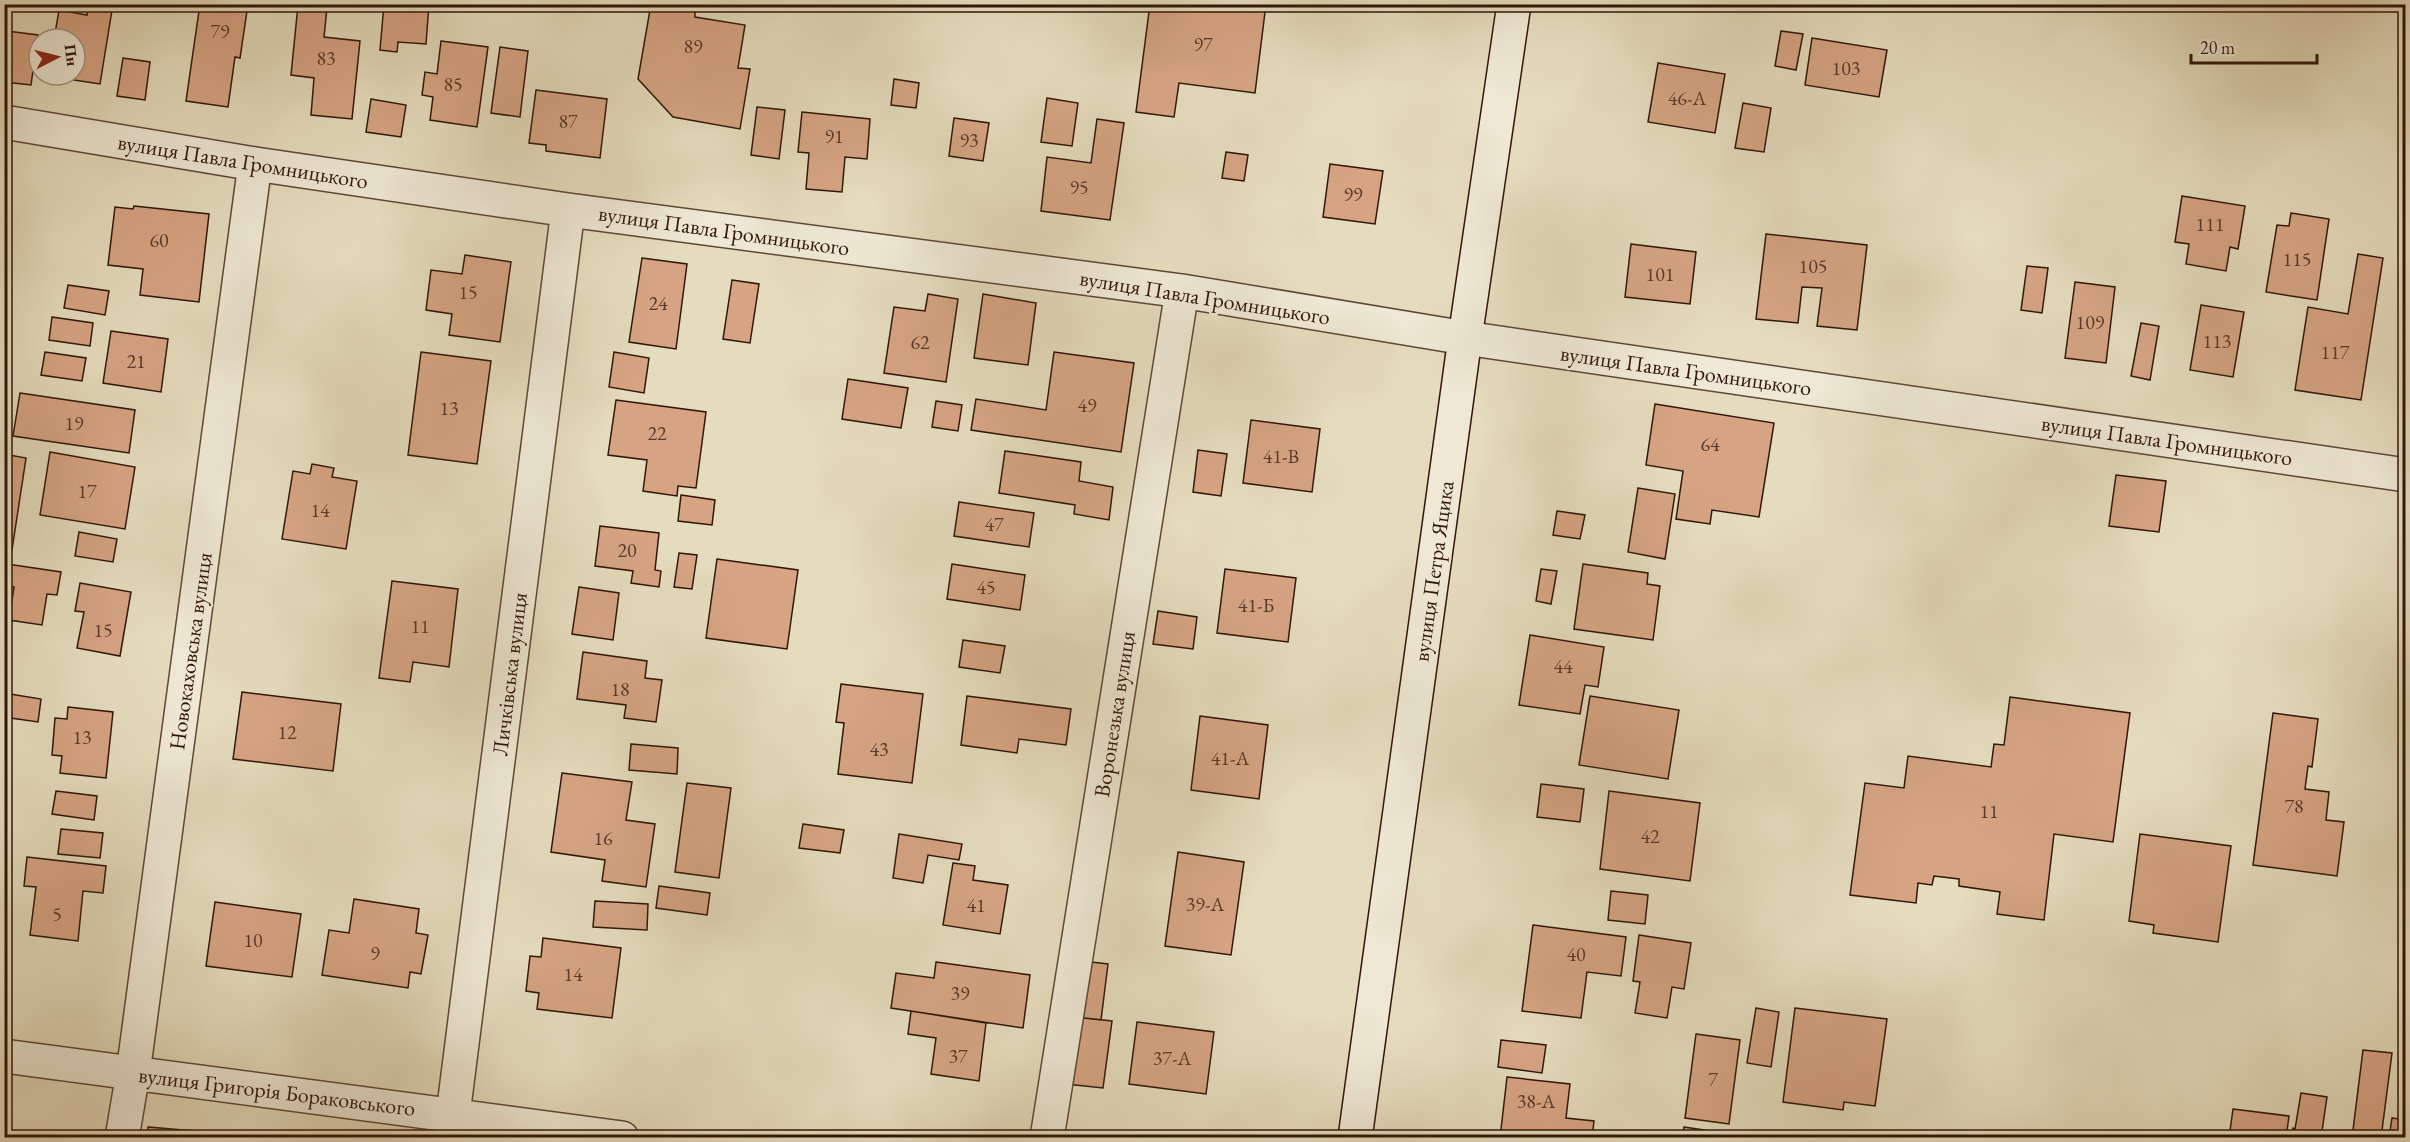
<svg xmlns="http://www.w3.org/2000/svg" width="2410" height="1142" viewBox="0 0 2410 1142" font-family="'EB Garamond',serif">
	<rect width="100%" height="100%" fill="#e5dcbd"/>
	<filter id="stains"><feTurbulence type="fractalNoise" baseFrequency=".00333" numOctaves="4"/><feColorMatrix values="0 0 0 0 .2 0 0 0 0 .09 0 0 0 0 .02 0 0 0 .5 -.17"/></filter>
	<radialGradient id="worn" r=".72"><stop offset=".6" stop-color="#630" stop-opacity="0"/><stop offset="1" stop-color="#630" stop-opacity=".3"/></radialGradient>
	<path fill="#d6a483" stroke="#301609" stroke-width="1.5" d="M200 4H248L240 58 235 57 228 107 186 101Z
		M384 4H429L426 44 398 42 397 52 380 50Z
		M651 4H695V17L745 25 738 68 750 69 740 129 673 117 638 79Z
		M1150 4H1266L1255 93 1179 83 1174 117 1136 112Z
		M298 5 327 8 324 37 360 41 352 119 311 115 314 78 291 75Z
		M88 6 112 10 100 84 61 78V75H75V39H54L59 10 87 15Z
		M7 31 38 35 31 85 4 82Z
		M1781 31 1803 34 1796 70 1775 66Z
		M1812 38 1887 50 1879 97 1805 85Z
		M441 41 488 47 477 127 430 120 433 97 422 95 425 72 437 74Z
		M500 47 528 51 520 117 491 113Z
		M123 58 150 62 145 100 117 96Z
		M1658 63 1725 74 1715 133 1648 122Z
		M894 79 919 83 916 108 891 105Z
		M536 90 607 99 600 158 546 151V145L529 143Z
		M1047 98 1078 103 1072 146 1041 142Z
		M371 99 406 105 401 137 366 132Z
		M1743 103 1771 108 1764 152 1735 148Z
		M757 107 785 110 779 159 751 155Z
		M802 112 870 119 867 159 845 157 842 192 806 189 809 153 798 152Z
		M954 118 989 123 983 161 949 156Z
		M1097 119 1124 123 1110 220 1041 211 1047 157 1091 163Z
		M1226 152 1248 155 1244 181 1222 178Z
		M1330 164 1383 171 1375 224 1323 217Z
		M2182 196 2245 206 2238 249 2230 247 2226 271 2186 264 2189 244 2175 242Z
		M134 206 209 214 199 302 140 295 143 269 108 265 115 207 133 209Z
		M2291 213 2329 219 2317 300 2266 292 2277 225 2289 226Z
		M1766 234 1867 245 1857 330 1817 326 1822 288 1802 287 1798 323 1756 319Z
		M1631 244 1696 252 1690 304 1625 297Z
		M2358 254 2383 258 2361 400 2295 390 2308 307 2348 314Z
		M465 255 511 262 500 342 449 335 452 314 426 310 431 270 462 274Z
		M642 258 687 264 676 349 629 342Z
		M2027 266 2048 268 2042 313 2021 310Z
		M732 280 759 284 750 343 723 339Z
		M2075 282 2115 287 2106 363 2065 358Z
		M68 285 109 291 105 315 64 308Z
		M928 294 958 299 946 382 884 373 894 307 925 311Z
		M983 294 1036 303 1028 365 974 358Z
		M2201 305 2244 312 2233 377 2190 370Z
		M52 317 93 323 90 346 49 340Z
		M2141 323 2159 326 2150 380 2131 376Z
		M111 331 168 339 161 392 103 383Z
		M45 352 86 358 82 381 41 375Z
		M421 352 491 361 477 464 408 455Z
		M614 352 649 358 644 393 609 387Z
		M1054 352 1134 363 1121 452 971 430 976 399 1046 410Z
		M848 379 908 388 901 428 842 419Z
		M20 393 135 410 129 453 13 436Z
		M616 400 706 412 696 488 678 486 677 496 643 491 647 460 608 455Z
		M936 401 962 405 958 431 932 427Z
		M1655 404 1774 423 1759 517 1712 510 1710 524 1676 519 1683 471 1646 465Z
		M1251 420 1320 429 1312 492 1243 483Z
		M1198 450 1227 454 1221 496 1193 492Z
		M1005 451 1081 462 1079 481 1113 487 1109 520 1074 514 1075 505 999 493Z
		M50 452 135 467 125 529 40 515Z
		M4 454 26 458 12 550 4 549Z
		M312 464 334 468 332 477 357 481 346 549 282 539 293 471 310 474Z
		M2116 475 2166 481 2159 532 2109 526Z
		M1638 488 1675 494 1665 559 1628 552Z
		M681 495 715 500 712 525 678 521Z
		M959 502 1034 513 1029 547 954 536Z
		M1557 511 1585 515 1580 539 1553 535Z
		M600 526 659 533 655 570 661 571 659 587 631 583 633 571 595 566Z
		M79 532 117 539 113 562 75 556Z
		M679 553 697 555 692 589 674 587Z
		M717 559 798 570 787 649 706 638Z
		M7 564 61 572 57 595 47 594 42 625 9 620 14 587 4 586Z
		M952 564 1025 575 1020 610 947 599Z
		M1583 564 1648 573 1647 584 1660 586 1653 640 1574 629Z
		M1225 569 1296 578 1288 642 1217 633Z
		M1541 569 1557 571 1551 604 1536 601Z
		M392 581 458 589 449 667 413 662 410 682 379 678Z
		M80 583 131 592 120 656 77 648 84 612 75 611Z
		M579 587 619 593 613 640 572 634Z
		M1158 611 1197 617 1193 649 1153 644Z
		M1530 635 1604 647 1598 687 1585 685 1580 714 1519 705Z
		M963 640 1005 646 1000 673 959 667Z
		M583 652 647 661 645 678 662 680 656 722 624 718 626 705 577 699Z
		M841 684 923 694 912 783 838 774 844 723 836 722Z
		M242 692 341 704 333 771 233 759Z
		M4 693 41 699 38 722 4 717Z
		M967 696 1071 709 1066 745 1019 739 1017 753 961 745Z
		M1590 696 1679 710 1668 779 1579 765Z
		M2010 697 2130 713 2113 842 2054 834 2044 920 1997 914 2000 892 1959 886V879L1934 876 1932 885 1918 883 1916 903 1850 895 1865 783 1904 788 1908 756 1991 767 1994 744 2004 745Z
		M68 707 113 712 106 778 60 773 62 756 52 755 55 718 67 719Z
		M2273 713 2318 719 2312 767 2308 766 2305 789 2329 792 2326 820 2344 822 2337 876 2253 865Z
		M1200 716 1268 725 1259 799 1191 790Z
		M631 744 678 748 677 774 629 770Z
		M562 773 632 782 626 820 655 824 646 887 602 881 605 860 551 852Z
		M687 783 731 788 719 878 675 872Z
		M1541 784 1584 789 1580 822 1537 817Z
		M56 791 97 796 94 820 52 814Z
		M1609 791 1700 803 1690 881 1600 869Z
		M803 824 844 830 840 853 799 848Z
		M61 829 103 833 100 858 58 854Z
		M899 834 962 844 959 860 928 855 923 883 893 878Z
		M2140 834 2231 846 2218 942 2153 933 2154 925 2129 921Z
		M1178 852 1244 862 1231 955 1165 946Z
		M27 857 106 866 103 893 83 891 78 941 30 935 36 887 24 886Z
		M953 863 975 866 973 880 1008 885 1000 934 943 925Z
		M659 886 710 893 707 915 656 908Z
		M1611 891 1648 895 1645 924 1608 920Z
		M354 899 419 909 416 933 428 935 421 974 410 972 408 988 322 975 329 930 349 933Z
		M595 901 648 904 647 930 593 927Z
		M215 902 301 914 292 977 206 966Z
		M1533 925 1626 937 1621 976 1587 972 1581 1018 1522 1011Z
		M1639 935 1691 943 1684 989 1672 987 1667 1018 1635 1013 1640 982 1633 981Z
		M543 938 621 948 612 1018 537 1009 539 993 526 991 530 956 541 957Z
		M1082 961 1108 964 1101 1020 1075 1017Z
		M936 962 1030 975 1023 1028 891 1008 896 973 934 978Z
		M1756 1008 1779 1012 1771 1067 1747 1063Z
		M1795 1008 1887 1019 1875 1106 1844 1102 1843 1110 1783 1102Z
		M911 1011 986 1023 979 1081 931 1074 936 1038 908 1034Z
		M1075 1017 1112 1021 1103 1088 1066 1084Z
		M1137 1022 1214 1032 1206 1094 1129 1084Z
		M1696 1034 1740 1040 1729 1124 1685 1118Z
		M1501 1040 1546 1045 1542 1073 1498 1067Z
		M2363 1050 2392 1053 2381 1138H2352Z
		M1507 1077 1570 1084 1566 1118 1594 1121 1592 1138H1500Z
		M2301 1093 2327 1097 2321 1138H2291L2293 1128 2295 1129Z
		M2233 1109 2289 1116 2286 1138H2229Z
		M2392 1118 2406 1120V1138H2389Z
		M148 1127 195 1131 194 1138H147Z
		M1684 1127 1717 1132 1716 1138H1682Z"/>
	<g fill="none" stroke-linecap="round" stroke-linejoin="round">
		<g stroke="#5d4836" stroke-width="36">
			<path id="street" d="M4 122 255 164 568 210 1182 291 1465 338 2406 475
				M4 1056 622 1138
				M122 1138 133 1073 255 164
				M450 1138 568 210
				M1047 1138 1182 291"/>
		</g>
		<g stroke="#301609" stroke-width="36">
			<path id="secondary" d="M1355 1138 1465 338 1514 4"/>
		</g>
		<use href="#street" stroke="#eee8d4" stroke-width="33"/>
		<use href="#secondary" stroke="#eee8d4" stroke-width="33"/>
	</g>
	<g text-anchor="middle" stroke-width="4.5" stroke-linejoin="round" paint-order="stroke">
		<g font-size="20" fill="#5a3a28">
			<text x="220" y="38">79</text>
			<text x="1203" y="51">97</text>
			<text x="693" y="53">89</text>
			<text x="326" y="65">83</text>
			<text x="1846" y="75">103</text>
			<text x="453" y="91">85</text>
			<text x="1687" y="105">46-А</text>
			<text x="568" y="128">87</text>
			<text x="834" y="143">91</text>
			<text x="969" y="147">93</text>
			<text x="1079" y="194">95</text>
			<text x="1353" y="201">99</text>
			<text x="2210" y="231">111</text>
			<text x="159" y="247">60</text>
			<text x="2297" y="266">115</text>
			<text x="1813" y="273">105</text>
			<text x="1660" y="281">101</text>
			<text x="468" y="299">15</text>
			<text x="658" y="310">24</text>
			<text x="2090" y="329">109</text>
			<text x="2217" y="348">113</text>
			<text x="920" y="349">62</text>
			<text x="2335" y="359">117</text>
			<text x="136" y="368">21</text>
			<text x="1087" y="412">49</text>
			<text x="449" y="415">13</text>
			<text x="74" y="430">19</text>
			<text x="657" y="440">22</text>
			<text x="1710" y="451">64</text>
			<text x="1281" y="463">41-В</text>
			<text x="87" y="498">17</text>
			<text x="320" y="517">14</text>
			<text x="994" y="531">47</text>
			<text x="627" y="557">20</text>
			<text x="986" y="594">45</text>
			<text x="1256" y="612">41-Б</text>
			<text x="420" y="633">11</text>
			<text x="103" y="637">15</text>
			<text x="1563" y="673">44</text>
			<text x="620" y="696">18</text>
			<text x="287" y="739">12</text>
			<text x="82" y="744">13</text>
			<text x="879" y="756">43</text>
			<text x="1230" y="765">41-А</text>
			<text x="2294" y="813">78</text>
			<text x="1989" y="818">11</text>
			<text x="1650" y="843">42</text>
			<text x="603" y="845">16</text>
			<text x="1205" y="911">39-А</text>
			<text x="976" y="912">41</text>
			<text x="57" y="921">5</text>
			<text x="253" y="947">10</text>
			<text x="375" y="960">9</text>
			<text x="1576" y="961">40</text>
			<text x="573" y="981">14</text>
			<text x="960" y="1000">39</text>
			<text x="958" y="1063">37</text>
			<text x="1172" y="1065">37-А</text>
			<text x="1713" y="1086">7</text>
			<text x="1536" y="1108">38-А</text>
		</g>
		<g font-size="22" fill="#301609" stroke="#eee8d4">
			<text transform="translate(243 161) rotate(9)" y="8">вулиця Павла Громницького</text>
			<text transform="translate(724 230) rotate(8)" y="8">вулиця Павла Громницького</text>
			<text transform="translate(1205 297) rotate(9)" y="8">вулиця Павла Громницького</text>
			<text transform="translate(1686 370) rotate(8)" y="8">вулиця Павла Громницького</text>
			<text transform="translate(2167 440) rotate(8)" y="8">вулиця Павла Громницького</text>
			<text transform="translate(1433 571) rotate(-82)" y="8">вулиця Петра Яцика</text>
			<text transform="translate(190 651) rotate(-82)" y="8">Новокаховська вулиця</text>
			<text transform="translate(509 674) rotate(-83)" y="8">Личківська вулиця</text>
			<text transform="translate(1114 714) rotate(-81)" y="8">Воронезька вулиця</text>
			<text transform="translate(277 1091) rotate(7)" y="8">вулиця Григорія Бораковського</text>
		</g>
	</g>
	<rect width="2410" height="1142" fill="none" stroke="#e5dcbd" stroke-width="24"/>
	<rect x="6" y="6" width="2398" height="1130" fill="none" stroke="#301609" stroke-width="3"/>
	<rect x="12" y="12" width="2386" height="1118" fill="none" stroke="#301609" stroke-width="1.5"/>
	<g transform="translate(57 57) rotate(83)"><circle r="28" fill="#eee8d4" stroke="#a29483" stroke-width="1.5"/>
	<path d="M0-4.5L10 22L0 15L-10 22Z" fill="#8f2418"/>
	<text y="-9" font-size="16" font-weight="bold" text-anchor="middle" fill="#301609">Пн</text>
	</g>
	<path d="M2191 54v9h126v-9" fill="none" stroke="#301609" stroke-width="3"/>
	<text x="2200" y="54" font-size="18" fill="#301609" stroke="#eee8d4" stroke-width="4.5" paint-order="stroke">20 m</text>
	<rect width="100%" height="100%" filter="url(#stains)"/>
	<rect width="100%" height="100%" fill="url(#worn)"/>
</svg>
